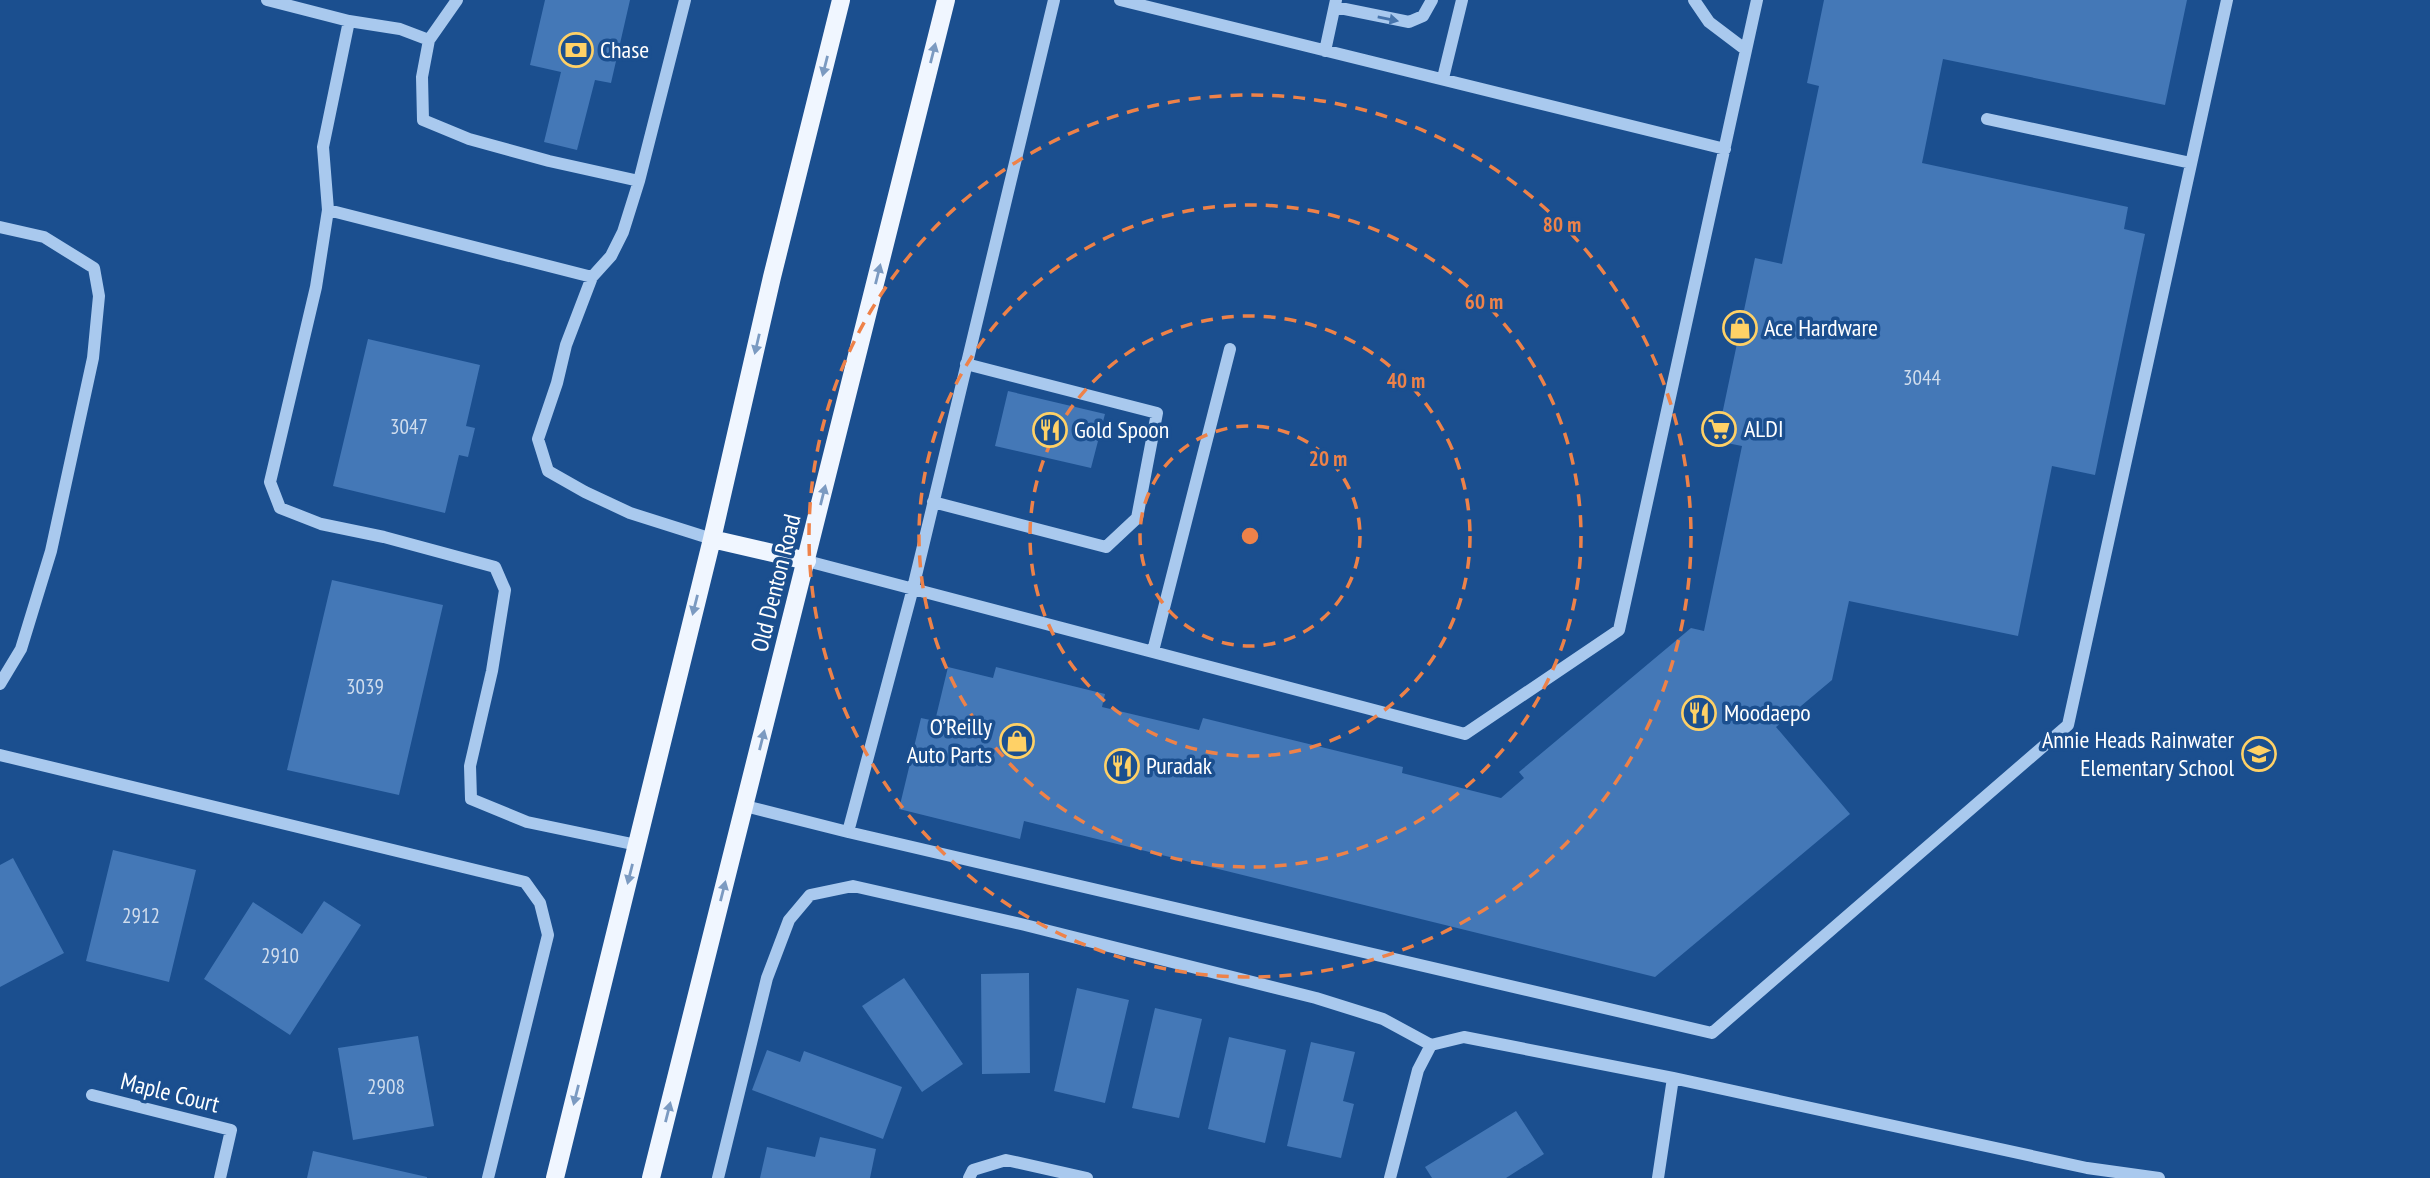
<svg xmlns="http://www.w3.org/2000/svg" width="2430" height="1178" viewBox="0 0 2430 1178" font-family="'PT Sans Narrow',sans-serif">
	<rect width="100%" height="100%" fill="#1b4f8f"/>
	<path fill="#4478b7" d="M545 0H630L611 83 595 80 577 150 544 142 561 72 530 65Z
		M1824 0H2187L2165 105 1943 59 1922 163 2128 207 2124 229 2145 234 2095 475 2052 466 2018 636 1849 601 1832 680 1776 727 1850 814 1655 977 1024 821 1020 839 899 809 921 718 935 721 948 667 993 678 996 667 1105 694 1102 707 1199 730 1203 718 1403 767 1402 773 1501 798 1524 778 1519 772 1691 628 1704 631 1742 446 1717 441 1719 429 1755 258 1782 264 1819 86 1807 83Z
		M368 339 480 365 466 426 475 428 468 457 459 455 445 513 333 486Z
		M1008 391 1105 414 1091 468 995 446Z
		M332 580 443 605 399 795 287 770Z
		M113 850 196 870 169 982 86 961Z
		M13 858 64 953 0 987V865Z
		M324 901 361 925 290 1035 204 979 253 902 302 934Z
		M1029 973 1030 1073 982 1074 981 974Z
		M904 978 963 1064 922 1092 862 1006Z
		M1077 988 1129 1000 1105 1103 1054 1091Z
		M1155 1008 1202 1019 1179 1118 1132 1108Z
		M418 1036 434 1126 353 1140 338 1048Z
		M1229 1037 1286 1050 1265 1143 1208 1129Z
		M1311 1042 1355 1052 1343 1101 1354 1104 1341 1158 1287 1146Z
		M767 1050 800 1062 804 1051 902 1087 883 1139 752 1090Z
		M1516 1111 1544 1154 1506 1178H1432L1425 1167Z
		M820 1137 876 1149 870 1178H760L767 1147 815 1157Z
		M313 1151 427 1177V1178H307Z"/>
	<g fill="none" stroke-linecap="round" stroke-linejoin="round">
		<path stroke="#a9c9ee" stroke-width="12" d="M267 0 349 21 323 147 328 210 316 287 270 482 280 508 321 524 384 537 495 567 505 590 492 671 470 766 471 799 527 822 637 845
			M1054 0 913 588 848 832 1712 1033 2068 725 2227 0
			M1120 0 1725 149
			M1694 0 1709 22 1746 50
			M1335 7 1409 22 1423 16 1432 0
			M349 21 400 29 429 40 457 0
			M429 40 422 77 423 120 469 139 549 161 639 181 623 232 611 256 592 277 566 345 557 383 538 439 548 471 585 492 630 513 712 539
			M1325 51 1336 0
			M1443 78 1462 0
			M1987 119 2191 163
			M639 181 685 0
			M328 210 592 277
			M0 227 44 237 94 268 99 296 93 358 51 551 21 649 0 684
			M933 502 1106 547 1137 518 1157 413 966 364
			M807 561 1465 734 1619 630 1757 0
			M1153 651 1230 349
			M0 755 525 882 540 903 548 935 488 1178
			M745 806 848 832
			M92 1095 231 1130 220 1178
			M718 1178 767 978 789 920 810 895 853 886 1025 925 1316 998 1383 1019 1431 1045
			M969 1178 973 1170 1006 1160 1087 1178
			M1390 1178 1418 1070 1431 1045 1464 1037 1673 1078 2087 1168 2159 1178
			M1658 1178 1673 1078"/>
		<path stroke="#f0f6ff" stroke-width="18" d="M712 539 807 561
			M555 1178 712 539 772 277 841 0
			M651 1178 946 0"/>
	</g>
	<defs><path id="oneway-solid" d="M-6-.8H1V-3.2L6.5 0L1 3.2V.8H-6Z" transform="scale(1.75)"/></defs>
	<use fill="#4674ac" href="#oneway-solid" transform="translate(1388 19) rotate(11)"/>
	<g fill="#7b9ac1">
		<use href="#oneway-solid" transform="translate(933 53) rotate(-76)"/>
		<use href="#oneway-solid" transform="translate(825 66) rotate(104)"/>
		<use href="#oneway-solid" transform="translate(878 274) rotate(-76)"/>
		<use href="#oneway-solid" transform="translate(757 344) rotate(103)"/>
		<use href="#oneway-solid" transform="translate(823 495) rotate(-76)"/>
		<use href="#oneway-solid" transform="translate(695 605) rotate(104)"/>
		<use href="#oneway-solid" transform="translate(762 740) rotate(-76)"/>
		<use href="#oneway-solid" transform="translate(630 874) rotate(104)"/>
		<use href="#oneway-solid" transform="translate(723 891) rotate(-76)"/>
		<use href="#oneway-solid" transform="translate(576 1095) rotate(104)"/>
		<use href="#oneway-solid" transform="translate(668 1112) rotate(-76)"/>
	</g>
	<g fill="none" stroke="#ee8249" stroke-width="3.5" stroke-dasharray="12 9">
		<circle cx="1250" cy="536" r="110"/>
		<circle cx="1250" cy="536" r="220"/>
		<circle cx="1250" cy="536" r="331"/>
		<circle cx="1250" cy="536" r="441"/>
	</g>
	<defs>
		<g id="bank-ring" transform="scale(1.75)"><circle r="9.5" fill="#1b4f8f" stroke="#ffd166" stroke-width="1.5"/><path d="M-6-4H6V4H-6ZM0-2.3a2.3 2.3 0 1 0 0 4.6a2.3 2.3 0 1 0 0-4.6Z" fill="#ffd166"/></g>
		<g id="shop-ring" transform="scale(1.75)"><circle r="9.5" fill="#1b4f8f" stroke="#ffd166" stroke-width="1.5"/><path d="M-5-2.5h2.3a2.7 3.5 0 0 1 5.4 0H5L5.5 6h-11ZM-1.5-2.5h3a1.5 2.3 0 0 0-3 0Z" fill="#ffd166"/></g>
		<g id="supermarket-ring" transform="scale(1.75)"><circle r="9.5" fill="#1b4f8f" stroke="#ffd166" stroke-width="1.5"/><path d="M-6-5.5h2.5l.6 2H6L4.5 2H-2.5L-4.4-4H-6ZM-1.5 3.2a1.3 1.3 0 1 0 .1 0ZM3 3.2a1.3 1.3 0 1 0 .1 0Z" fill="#ffd166"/></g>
		<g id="restaurant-ring" transform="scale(1.75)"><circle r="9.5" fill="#1b4f8f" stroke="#ffd166" stroke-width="1.5"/><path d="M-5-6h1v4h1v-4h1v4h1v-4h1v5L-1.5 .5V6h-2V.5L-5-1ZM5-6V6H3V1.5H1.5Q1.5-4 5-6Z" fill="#ffd166"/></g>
		<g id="school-ring" transform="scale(1.75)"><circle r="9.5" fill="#1b4f8f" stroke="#ffd166" stroke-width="1.5"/><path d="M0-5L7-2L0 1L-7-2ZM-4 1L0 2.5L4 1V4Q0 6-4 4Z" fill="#ffd166"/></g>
	</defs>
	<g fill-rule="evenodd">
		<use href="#bank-ring" x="576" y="50"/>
		<use href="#shop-ring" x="1740" y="328"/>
		<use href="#supermarket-ring" x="1719" y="429"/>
		<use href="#restaurant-ring" x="1050" y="430"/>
		<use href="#restaurant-ring" x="1699" y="713"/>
		<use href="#shop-ring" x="1017" y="741"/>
		<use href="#school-ring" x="2259" y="754"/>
		<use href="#restaurant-ring" x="1122" y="766"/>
	</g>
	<g text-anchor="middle" stroke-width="7" stroke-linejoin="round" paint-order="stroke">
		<g font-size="21" fill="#d0dded">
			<text x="1922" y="385">3044</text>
			<text x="409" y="434">3047</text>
			<text x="365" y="694">3039</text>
			<text x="141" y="923">2912</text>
			<text x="280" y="963">2910</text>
			<text x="386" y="1094">2908</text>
		</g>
		<g font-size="24" fill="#fff" stroke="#1b4f8f" text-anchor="start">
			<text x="600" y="58">Chase</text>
			<text x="1764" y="336">Ace Hardware</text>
			<text x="1744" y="437">ALDI</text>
			<text x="1074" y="438">Gold Spoon</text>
			<text x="1724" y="721">Moodaepo</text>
			<text x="992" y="735" text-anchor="end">O’Reilly<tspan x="992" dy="28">Auto Parts</tspan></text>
			<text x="2234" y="748" text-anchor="end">Annie Heads Rainwater<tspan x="2234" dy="28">Elementary School</tspan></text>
			<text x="1146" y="774">Puradak</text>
		</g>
		<g font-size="24" fill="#fff" stroke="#1b4f8f">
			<text transform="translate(776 583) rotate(-76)" y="8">Old Denton Road</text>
			<text transform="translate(170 1093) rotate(14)" y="8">Maple Court</text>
		</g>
	</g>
	<circle cx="1250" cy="536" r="10" fill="#ee8249" stroke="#1b4f8f" stroke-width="3.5"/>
	<g font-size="21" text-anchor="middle" font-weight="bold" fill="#ee8249" stroke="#1b4f8f" stroke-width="7" stroke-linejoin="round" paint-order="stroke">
		<text x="1562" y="232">80 m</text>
		<text x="1484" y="309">60 m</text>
		<text x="1406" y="388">40 m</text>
		<text x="1328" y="466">20 m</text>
	</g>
</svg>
